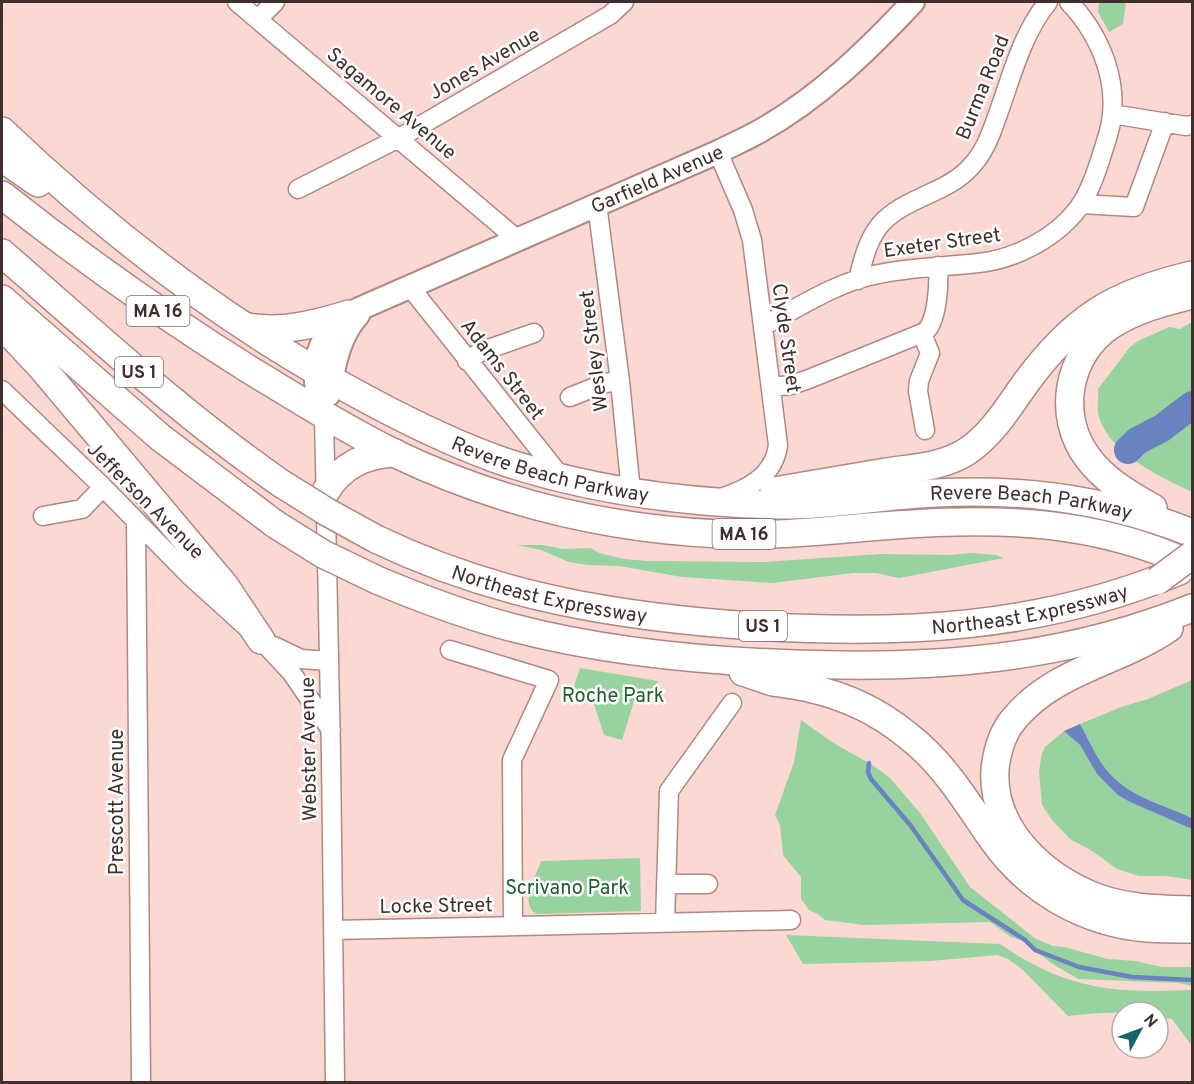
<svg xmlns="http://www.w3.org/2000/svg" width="1194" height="1084" viewBox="0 0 1194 1084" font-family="Overpass,sans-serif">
	<rect width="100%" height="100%" fill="#fcd8d3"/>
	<path fill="#97d39e" d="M1099 2H1128H1126L1123 24 1109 32 1098 12Z
		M1190 323H1192V492C1161 477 1110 454 1099 417 1096 408 1099 398 1098 389L1130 347 1138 341 1169 327 1180 329Z
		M516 545H543L563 549 591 548 599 553 624 559 647 561 764 562 880 554 949 555 971 553 996 555 1004 558 899 578 876 573H853L773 583 682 577 619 566 587 565 569 562 541 550Z
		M580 668 658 681 648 700 634 701 622 740 604 735 592 698 573 689Z
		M1192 680V818C1162 804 1126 796 1105 768 1095 755 1088 738 1080 724L1121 707 1148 699Z
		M801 720 832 742 874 766 890 778 920 813 970 887 1036 939 1053 946 1064 947 1108 959 1135 961 1162 967H1192V986L1179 983 1078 979 1051 963 1024 941 1011 937 990 922 864 925 825 920 818 914 809 910 801 899V877L783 855 780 825 775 815 794 762Z
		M1064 731 1080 745 1097 774 1130 802 1192 829V880L1166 876H1139L1117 869 1092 851 1070 839 1052 820 1042 805 1039 771 1042 753 1045 747Z
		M640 858 641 911 536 914C519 902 536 877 541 861Z
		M786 935 1000 944C1067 990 1114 993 1192 990V1046L1172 1019 1158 1017V1012C1127 1012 1100 1012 1068 1016L1023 970 1008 959 997 955 931 961 803 964Z"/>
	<path fill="#6a82bf" d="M1080 724C1088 738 1095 755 1105 768 1126 796 1162 804 1192 818V829L1130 802 1118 795 1097 774 1080 745 1064 731Z"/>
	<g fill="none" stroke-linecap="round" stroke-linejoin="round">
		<path stroke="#6a82bf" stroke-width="4.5" d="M869 763 868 772 871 779 911 826 963 900 1025 940 1035 950 1079 967 1132 977 1192 980"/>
		<path stroke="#6a82bf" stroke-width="28" d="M1128 450 1137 441 1162 428 1192 405"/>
		<g stroke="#b08882" stroke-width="21">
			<path id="minor" d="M237 2 518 240
				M258 19 275 2
				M1112 114 1186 126 1192 125
				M298 189 399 138 610 15 624 2
				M597 204 620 381 631 492
				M1081 204 1134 207 1165 122
				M858 280C871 224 882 215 933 192 949 185 963 177 974 163 986 149 992 131 998 114 1012 75 1022 34 1048 2
				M410 287 562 478
				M763 326C798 308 835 283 874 275 909 267 944 267 978 263 1017 259 1060 236 1082 203 1094 183 1101 157 1108 135 1122 87 1102 37 1069 2
				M922 334 930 353 919 381 918 391 925 430
				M467 361 480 352 534 333
				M771 387 791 385 809 379 925 332C938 320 939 283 938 266
				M2 390 103 487 188 574 261 640 291 672 331 730
				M570 397 605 383 620 381
				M324 415 331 756 335 1082
				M718 499C746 490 774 477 778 445L752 240 743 210 718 152
				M43 516 82 509 103 487
				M136 521 141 1082
				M274 646 301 659 329 661
				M450 650 549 680 512 760 513 926
				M666 884H708
				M665 923 669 791 732 703
				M333 930 791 920"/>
		</g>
		<g stroke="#b08882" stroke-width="26">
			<g id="major">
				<path d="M328 395C334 367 338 337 358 315"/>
				<path id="s1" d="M324 415C307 369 314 332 359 309L718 152C732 145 746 139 760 131 819 98 867 51 913 2"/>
			</g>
		</g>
		<g stroke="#b08882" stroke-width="30">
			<g id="highway">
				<path id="s2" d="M2 131C112 236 235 330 370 401 415 425 460 447 508 463 595 491 688 503 779 505 831 506 884 495 936 493 1025 488 1110 500 1192 533"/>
				<path d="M2 158 38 183"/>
				<path d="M2 195C83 259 162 315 250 370 298 399 345 429 396 454 497 502 608 529 720 534 779 537 836 529 895 525 999 517 1096 520 1192 565"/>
				<path d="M2 253C93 332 182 415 282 484"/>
				<path d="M2 299 161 438 275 524"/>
				<path d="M2 325 43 369 225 586 261 640"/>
				<path d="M248 327C282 333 316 324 349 314"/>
				<path d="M326 491C341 466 366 454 395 453"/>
				<path d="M774 491C811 485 849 478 886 472 913 468 942 467 966 452 991 436 1008 408 1025 384 1073 318 1114 293 1192 275"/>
				<path d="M1153 508C1129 494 1105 481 1088 458 1056 416 1067 354 1111 325 1136 309 1164 302 1192 295"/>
				<path id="s3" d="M376 539C497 597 619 617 753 626 901 635 1040 629 1179 571"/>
				<path d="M377 580C422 599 467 616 514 628 606 652 702 661 796 664 935 669 1062 660 1192 608"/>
				<path d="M1169 628C1120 662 1054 670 1014 719 1002 733 997 751 995 769 991 831 1045 878 1098 898 1129 909 1161 909 1192 910"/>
				<path d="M743 672C753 675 763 679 773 682 785 684 797 685 809 688 845 696 879 712 907 735 945 764 966 802 993 840 1029 891 1085 923 1147 928 1162 929 1177 929 1192 929"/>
			</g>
		</g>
		<use href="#minor" stroke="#fff" stroke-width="18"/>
		<use href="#major" stroke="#fff" stroke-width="22"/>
		<use href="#highway" stroke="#fff" stroke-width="27"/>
		<g stroke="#b08882" stroke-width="30" stroke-linecap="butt">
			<path id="highway-bridge" d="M282 484 327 512 376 539
				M275 524 323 554 377 580
				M1157 581 1192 555"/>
		</g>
		<use href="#highway-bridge" stroke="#fff" stroke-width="27"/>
	</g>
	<g text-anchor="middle" stroke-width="5" stroke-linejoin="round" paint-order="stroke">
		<g fill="#fff" stroke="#796d6c" stroke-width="1.5">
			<rect x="126.5" y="296" width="63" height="30" rx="4.5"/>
			<rect x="115" y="357" width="48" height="30" rx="4.5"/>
			<rect x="712.5" y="519" width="63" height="30" rx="4.5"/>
			<rect x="739" y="611" width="48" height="30" rx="4.5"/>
		</g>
		<g font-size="18" font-weight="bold" fill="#402f2d">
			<text x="158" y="317">MA 16</text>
			<text x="139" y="378">US 1</text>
			<text x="744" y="540">MA 16</text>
			<text x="763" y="632">US 1</text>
		</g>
		<g font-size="20" fill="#402f2d" stroke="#fff">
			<text transform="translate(484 63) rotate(-30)" y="7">Jones Avenue</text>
			<text transform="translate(982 87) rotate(-68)" y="7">Burma Road</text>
			<text transform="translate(392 103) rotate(40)" y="7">Sagamore Avenue</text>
			<text dy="7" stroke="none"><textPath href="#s1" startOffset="450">Garfield Avenue</textPath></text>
			<text transform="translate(942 242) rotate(-8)" y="7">Exeter Street</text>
			<text transform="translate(787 338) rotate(82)" y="7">Clyde Street</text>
			<text transform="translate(593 351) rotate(-97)" y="7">Wesley Street</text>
			<text transform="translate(503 369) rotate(52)" y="7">Adams Street</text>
			<text dy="7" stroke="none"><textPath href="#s2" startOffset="652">Revere Beach Parkway</textPath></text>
			<text transform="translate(146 500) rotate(45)" y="7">Jefferson Avenue</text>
			<text dy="7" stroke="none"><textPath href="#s2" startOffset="1138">Revere Beach Parkway</textPath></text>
			<text dy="7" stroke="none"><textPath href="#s3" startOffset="183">Northeast Expressway</textPath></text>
			<text dy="7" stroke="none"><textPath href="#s3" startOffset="668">Northeast Expressway</textPath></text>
			<text transform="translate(308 749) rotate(-91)" y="7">Webster Avenue</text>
			<text transform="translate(116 802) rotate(-90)" y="7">Prescott Avenue</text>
			<text transform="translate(436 905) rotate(-1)" y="7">Locke Street</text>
		</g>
		<g font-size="20" fill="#1e5e2c" stroke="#fff">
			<text x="613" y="702">Roche Park</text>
			<text x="567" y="894">Scrivano Park</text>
		</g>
	</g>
	<rect width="1194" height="1084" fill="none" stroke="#402f2d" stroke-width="6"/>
	<g transform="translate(1140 1030) rotate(49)"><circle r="28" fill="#ffffff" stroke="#b3acab" stroke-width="1.5"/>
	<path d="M0-4.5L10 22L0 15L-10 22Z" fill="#16636d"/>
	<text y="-9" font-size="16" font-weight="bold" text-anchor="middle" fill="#402f2d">N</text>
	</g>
</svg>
